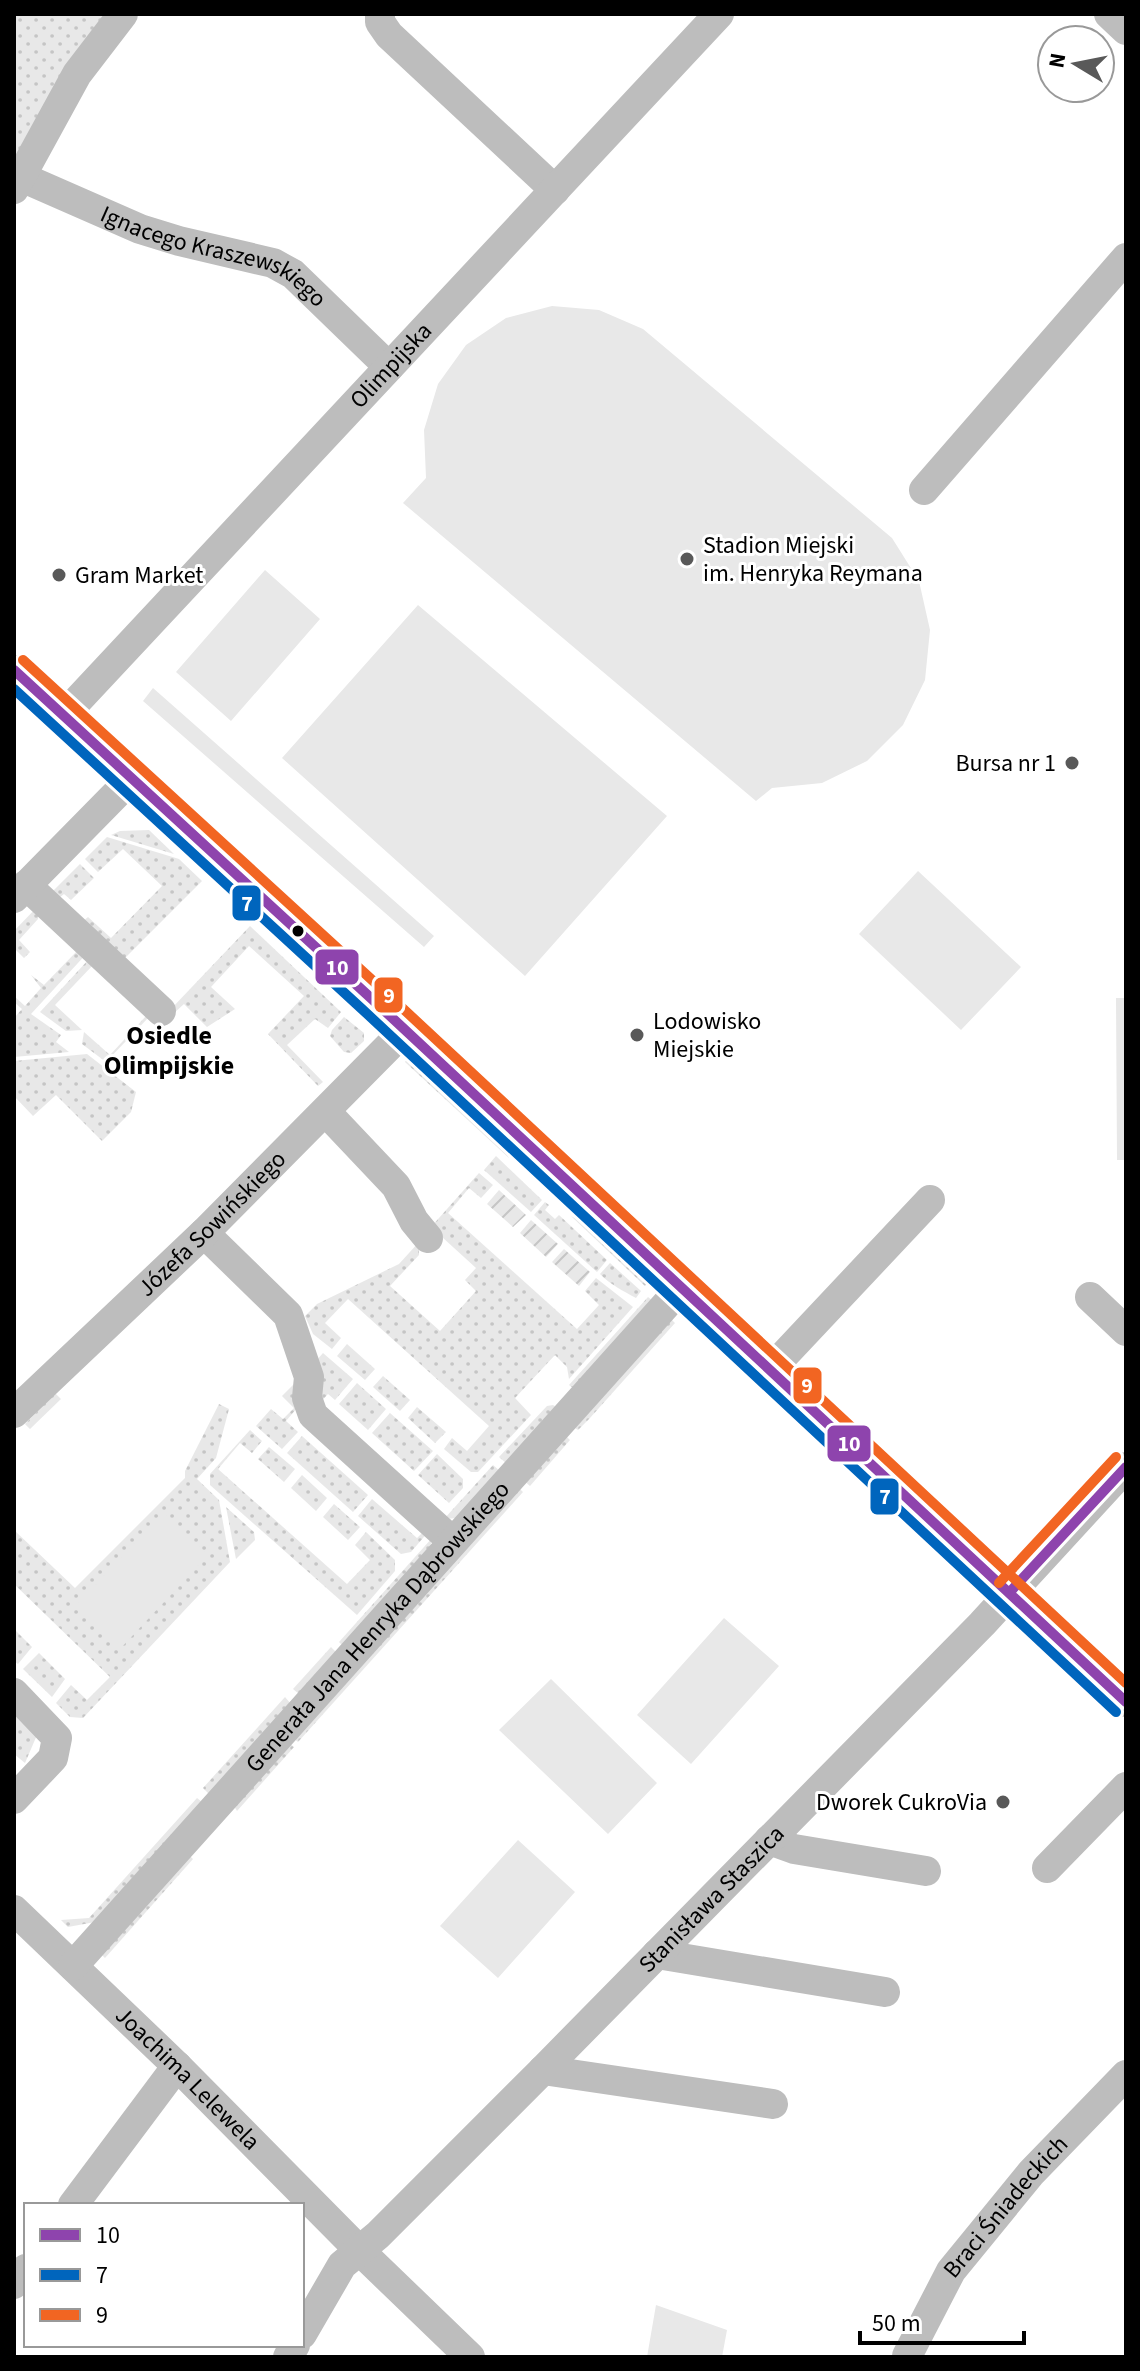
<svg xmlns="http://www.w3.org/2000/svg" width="1140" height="2371" viewBox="0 0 1140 2371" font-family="'Source Sans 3',sans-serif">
	<defs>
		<pattern id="grass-dots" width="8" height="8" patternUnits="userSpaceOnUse" patternTransform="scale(2)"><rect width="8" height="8" fill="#e8e8e8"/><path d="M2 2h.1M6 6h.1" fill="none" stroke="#c5c5c5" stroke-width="1.8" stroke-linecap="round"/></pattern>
		<pattern id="garden-furrows" width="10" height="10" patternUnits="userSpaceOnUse" patternTransform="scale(2)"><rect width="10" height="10" fill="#e8e8e8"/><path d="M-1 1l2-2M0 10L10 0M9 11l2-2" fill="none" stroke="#c5c5c5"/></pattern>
	</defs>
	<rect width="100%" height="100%" fill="#fff"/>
	<path fill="url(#grass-dots)" d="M14 14H111L14 166Z
		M149 830 174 854 111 835 120 831Z
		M169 830 210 868 207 875 166 835Z
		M107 837 179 859 202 881 122 961 171 1009 250 926 341 1012 328 1028 315 1019 287 1045 323 1082 318 1086 268 1034 304 996 249 946 211 987 235 1009 207 1027 184 1004 173 1014 81 923 88 917 111 938 162 886 123 849 98 872 85 859Z
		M80 864 94 878 71 900 64 894 59 898 48 896Z
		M39 905 38 919 19 940 30 952 24 958 14 948V931Z
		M77 951H89L31 1014 61 1035 56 1042 69 1052 14 1057 16 1041 14 1018 22 1009 14 1002V996L25 1006 41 988 31 975 44 985Z
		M90 958 93 965 55 1005 82 1030 66 1031 40 1012Z
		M146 1016 148 1018 106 1062 82 1044 84 1032 110 1055Z
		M344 1017 364 1033V1041L351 1053 344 1052 330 1036 332 1030Z
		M87 1054 136 1092 131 1112 102 1141 56 1095 33 1116 14 1096V1061Z
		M411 1055 493 1130 509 1158 405 1062Z
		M496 1156 542 1200 531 1212 484 1170Z
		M479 1173 493 1185 481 1198 469 1188 448 1213 577 1329 599 1305 585 1291 596 1278 633 1307 569 1379 567 1367 555 1355 515 1398 531 1415 478 1472H471L444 1449 452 1438 467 1451 489 1426 348 1299 325 1323 341 1338 332 1349 313 1334 305 1316 317 1304 399 1264 419 1242V1255L390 1286 440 1331 476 1291 465 1280 476 1268 431 1227Z
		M545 1202 549 1205 545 1210 555 1219 559 1215 607 1260 597 1272 534 1215Z
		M571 1216 609 1238 653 1278 645 1286Z
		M610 1263 641 1291 636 1298C623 1291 611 1285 600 1274Z
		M648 1297 653 1301 574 1389 569 1385Z
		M670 1318 675 1323 590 1418 578 1430 575 1428Z
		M347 1344 375 1369 365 1380 337 1356Z
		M323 1353 353 1379 335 1400 328 1394 317 1406 316 1361Z
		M383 1376 410 1400 400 1411 373 1387Z
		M300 1378 297 1408 286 1421 298 1432 282 1449 256 1426 271 1409 283 1419 294 1408 282 1396Z
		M357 1383 386 1409 368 1430 339 1404Z
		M55 1393 61 1399 30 1429 25 1424Z
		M219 1404 229 1409 216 1458 197 1479 219 1500 230 1562 83 1718 70 1717 56 1703 71 1685 87 1700 110 1677 14 1584V1530L75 1588 185 1478V1471Z
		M553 1405 558 1408 507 1464 499 1457 547 1406Z
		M417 1407 446 1432 435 1443 408 1418Z
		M390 1413 433 1451 414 1471 372 1433Z
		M250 1430 262 1441 252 1453 240 1443 218 1469 347 1584 370 1560 355 1545 366 1532 395 1560V1571L357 1615 210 1485V1474Z
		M565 1435 570 1440 530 1486 523 1480Z
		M302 1436 368 1495 353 1512 287 1453Z
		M269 1447 295 1469 284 1482 258 1459Z
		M437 1454 463 1479V1488L449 1503 418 1475Z
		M493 1465 501 1472 458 1518 444 1519Z
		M302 1475 327 1498 316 1511 291 1488Z
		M518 1487 523 1492 298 1742 292 1737Z
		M372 1499 417 1538 428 1527 429 1531 411 1552 401 1554 358 1516Z
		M334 1504 360 1527 348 1540 323 1517Z
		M226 1507 254 1532 255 1540 236 1559Z
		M432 1538 430 1548 343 1646 339 1642Z
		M14 1629 32 1647 18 1664 14 1661Z
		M331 1647 337 1653 299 1694 293 1689Z
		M39 1653 65 1679 52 1697 23 1669Z
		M285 1697 291 1704 209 1794 203 1788Z
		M14 1714 37 1735 25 1763 14 1754Z
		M288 1742 294 1747 237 1811 234 1806Z
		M197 1798 202 1802 95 1922 68 1927 61 1920 89 1918Z
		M187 1853 193 1859 105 1958 100 1953Z"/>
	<path fill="#e8e8e8" d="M552 306 599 310 643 329 892 538 919 581 930 630 925 680 903 725 867 761 822 783 772 788 756 801 403 503 426 478 424 430 438 384 466 345 506 318Z
		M265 570 320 619 231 721 176 672Z
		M418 605 667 816 525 976 282 758Z
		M153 688 434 936 424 947 143 701Z
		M918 871 1021 967 961 1030 859 934Z
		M1116 998H1126V1160H1117Z
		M163 1512 208 1555 120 1649 75 1607Z
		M724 1618 779 1666 691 1764 637 1715Z
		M551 1679 657 1783 608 1834 499 1730Z
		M518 1840 575 1892 498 1978 440 1926Z
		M656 2305 727 2330 722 2357H647Z"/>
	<path fill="url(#garden-furrows)" d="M499 1190 526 1215 513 1227 487 1204Z
		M531 1220 558 1244 546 1257 520 1233Z
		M564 1249 590 1272 579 1286 552 1262Z"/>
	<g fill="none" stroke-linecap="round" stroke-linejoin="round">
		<g stroke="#bdbdbd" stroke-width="30">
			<path d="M380 14V22L389 35 555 190"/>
			<path d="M1109 14 1126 30"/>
			<path id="s1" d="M19 176 140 229 179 241 273 263 293 274 389 367"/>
			<path d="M14 189 77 74 123 14"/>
			<path d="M924 490 1126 258"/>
			<path d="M14 670 373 1000 1126 1702"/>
			<path id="s2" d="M63 716 719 14"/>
			<path d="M26 885 161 1011"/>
			<path d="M14 898 131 779"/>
			<path d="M326 1112 396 1186 414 1221 428 1238"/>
			<path d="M204 1233 288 1315 309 1377 307 1398 313 1415 452 1541"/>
			<path d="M1090 1297 1126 1331"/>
			<path d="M771 1369 930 1200"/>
			<path id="s3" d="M14 1413 204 1233 404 1031"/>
			<path d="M14 1693 57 1738 53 1758 14 1799"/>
			<path d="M769 1840 794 1849 926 1871"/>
			<path d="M1047 1868 1126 1787"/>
			<path id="s4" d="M14 1910 177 2066 359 2250 470 2357"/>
			<path d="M657 1954 885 1992"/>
			<path id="s5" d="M73 1966 681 1288"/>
			<path d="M543 2070 773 2104"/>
			<path d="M73 2205 177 2066"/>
			<path d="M14 2284 26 2269"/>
			<path id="s6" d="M302 2334 342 2265 378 2235 543 2070 982 1624 1126 1467"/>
			<path id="s7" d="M907 2356 951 2271 1031 2173 1126 2075"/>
			<path d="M288 2357 295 2345"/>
		</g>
		<g stroke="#fff" stroke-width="16">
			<path id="bus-1" d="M14 670 373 1000 1126 1702
				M1009 1593 1126 1467"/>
		</g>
		<g stroke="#fff" stroke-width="16">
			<path id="bus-2" d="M14 689 363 1010 1116 1712"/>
		</g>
		<g stroke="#fff" stroke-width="16">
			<path id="bus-3" d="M23 660 383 990 1126 1683
				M999 1583 1116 1457"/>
		</g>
		<use href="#bus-1" stroke="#8e44ad" stroke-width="10"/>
		<use href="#bus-2" stroke="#0065bd" stroke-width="10"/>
		<use href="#bus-3" stroke="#f26522" stroke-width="10"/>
	</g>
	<g fill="#595959" stroke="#fff" stroke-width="3">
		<circle cx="687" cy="559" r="8"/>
		<circle cx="59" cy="575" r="8"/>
		<circle cx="1072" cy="763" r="8"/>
		<circle cx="637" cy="1035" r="8"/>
		<circle cx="1003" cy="1802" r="8"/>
	</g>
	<circle fill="#000" stroke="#fff" stroke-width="3" cx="298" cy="931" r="7"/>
	<g text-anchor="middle" stroke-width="6" stroke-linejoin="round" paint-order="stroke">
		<g font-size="24" fill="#000" stroke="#fff">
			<text dy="8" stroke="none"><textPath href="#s1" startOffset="212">Ignacego Kraszewskiego</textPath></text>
			<text dy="8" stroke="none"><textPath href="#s2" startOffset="480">Olimpijska</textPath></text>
			<text dy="8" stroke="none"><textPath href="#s3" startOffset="274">Józefa Sowińskiego</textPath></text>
			<text dy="8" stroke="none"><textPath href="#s5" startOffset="456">Generała Jana Henryka Dąbrowskiego</textPath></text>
			<text dy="8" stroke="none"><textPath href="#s6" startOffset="600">Stanisława Staszica</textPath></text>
			<text dy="8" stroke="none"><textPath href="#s4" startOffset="242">Joachima Lelewela</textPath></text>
			<text dy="8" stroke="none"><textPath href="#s7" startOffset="180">Braci Śniadeckich</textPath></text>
		</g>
		<g font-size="24" fill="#000" stroke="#fff" text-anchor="start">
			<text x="703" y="553">Stadion Miejski<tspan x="703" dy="28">im. Henryka Reymana</tspan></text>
			<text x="75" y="583">Gram Market</text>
			<text x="1056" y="771" text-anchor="end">Bursa nr 1</text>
			<text x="653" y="1029">Lodowisko<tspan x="653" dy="28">Miejskie</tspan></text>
			<text x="987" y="1810" text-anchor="end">Dworek CukroVia</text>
		</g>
		<g font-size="26" font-weight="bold" fill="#000" stroke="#fff">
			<text x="169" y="1044">Osiedle<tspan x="169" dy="30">Olimpijskie</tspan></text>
		</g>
	</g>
	<g stroke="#fff" stroke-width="3">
		<rect x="231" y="884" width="31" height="38" rx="8" fill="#0065bd"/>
		<rect x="314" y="948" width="46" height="38" rx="8" fill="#8e44ad"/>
		<rect x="373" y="976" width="31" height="38" rx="8" fill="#f26522"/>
		<rect x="792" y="1366" width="31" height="39" rx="8" fill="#f26522"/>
		<rect x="826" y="1424" width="46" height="39" rx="8" fill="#8e44ad"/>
		<rect x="869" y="1477" width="31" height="39" rx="8" fill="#0065bd"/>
	</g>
	<g font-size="22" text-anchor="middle" font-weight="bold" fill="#fff">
		<text x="247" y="911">7</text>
		<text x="337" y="975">10</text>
		<text x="389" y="1003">9</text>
		<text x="807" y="1393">9</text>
		<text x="849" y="1451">10</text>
		<text x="885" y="1504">7</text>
	</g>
	<rect width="1140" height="2371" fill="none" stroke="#000000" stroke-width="32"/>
	<rect x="24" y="2203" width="280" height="144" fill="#ffffff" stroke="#999999" stroke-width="2"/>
	<rect x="40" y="2229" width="40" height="12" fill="#8e44ad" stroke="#999999" stroke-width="2"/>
	<text x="96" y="2243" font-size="24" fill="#000000">10</text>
	<rect x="40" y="2269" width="40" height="12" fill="#0065bd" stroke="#999999" stroke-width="2"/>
	<text x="96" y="2283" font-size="24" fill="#000000">7</text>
	<rect x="40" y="2309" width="40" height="12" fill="#f26522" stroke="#999999" stroke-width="2"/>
	<text x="96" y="2323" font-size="24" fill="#000000">9</text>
	<g transform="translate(1076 64) rotate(280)"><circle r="38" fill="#ffffff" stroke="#999999" stroke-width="2"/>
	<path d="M0-6L14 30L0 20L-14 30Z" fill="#595959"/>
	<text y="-12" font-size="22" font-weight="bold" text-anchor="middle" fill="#000000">N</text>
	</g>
	<path d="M860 2331v12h164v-12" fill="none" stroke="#000000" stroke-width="4"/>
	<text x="872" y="2331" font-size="24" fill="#000000" stroke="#ffffff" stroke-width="6" paint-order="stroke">50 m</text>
</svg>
